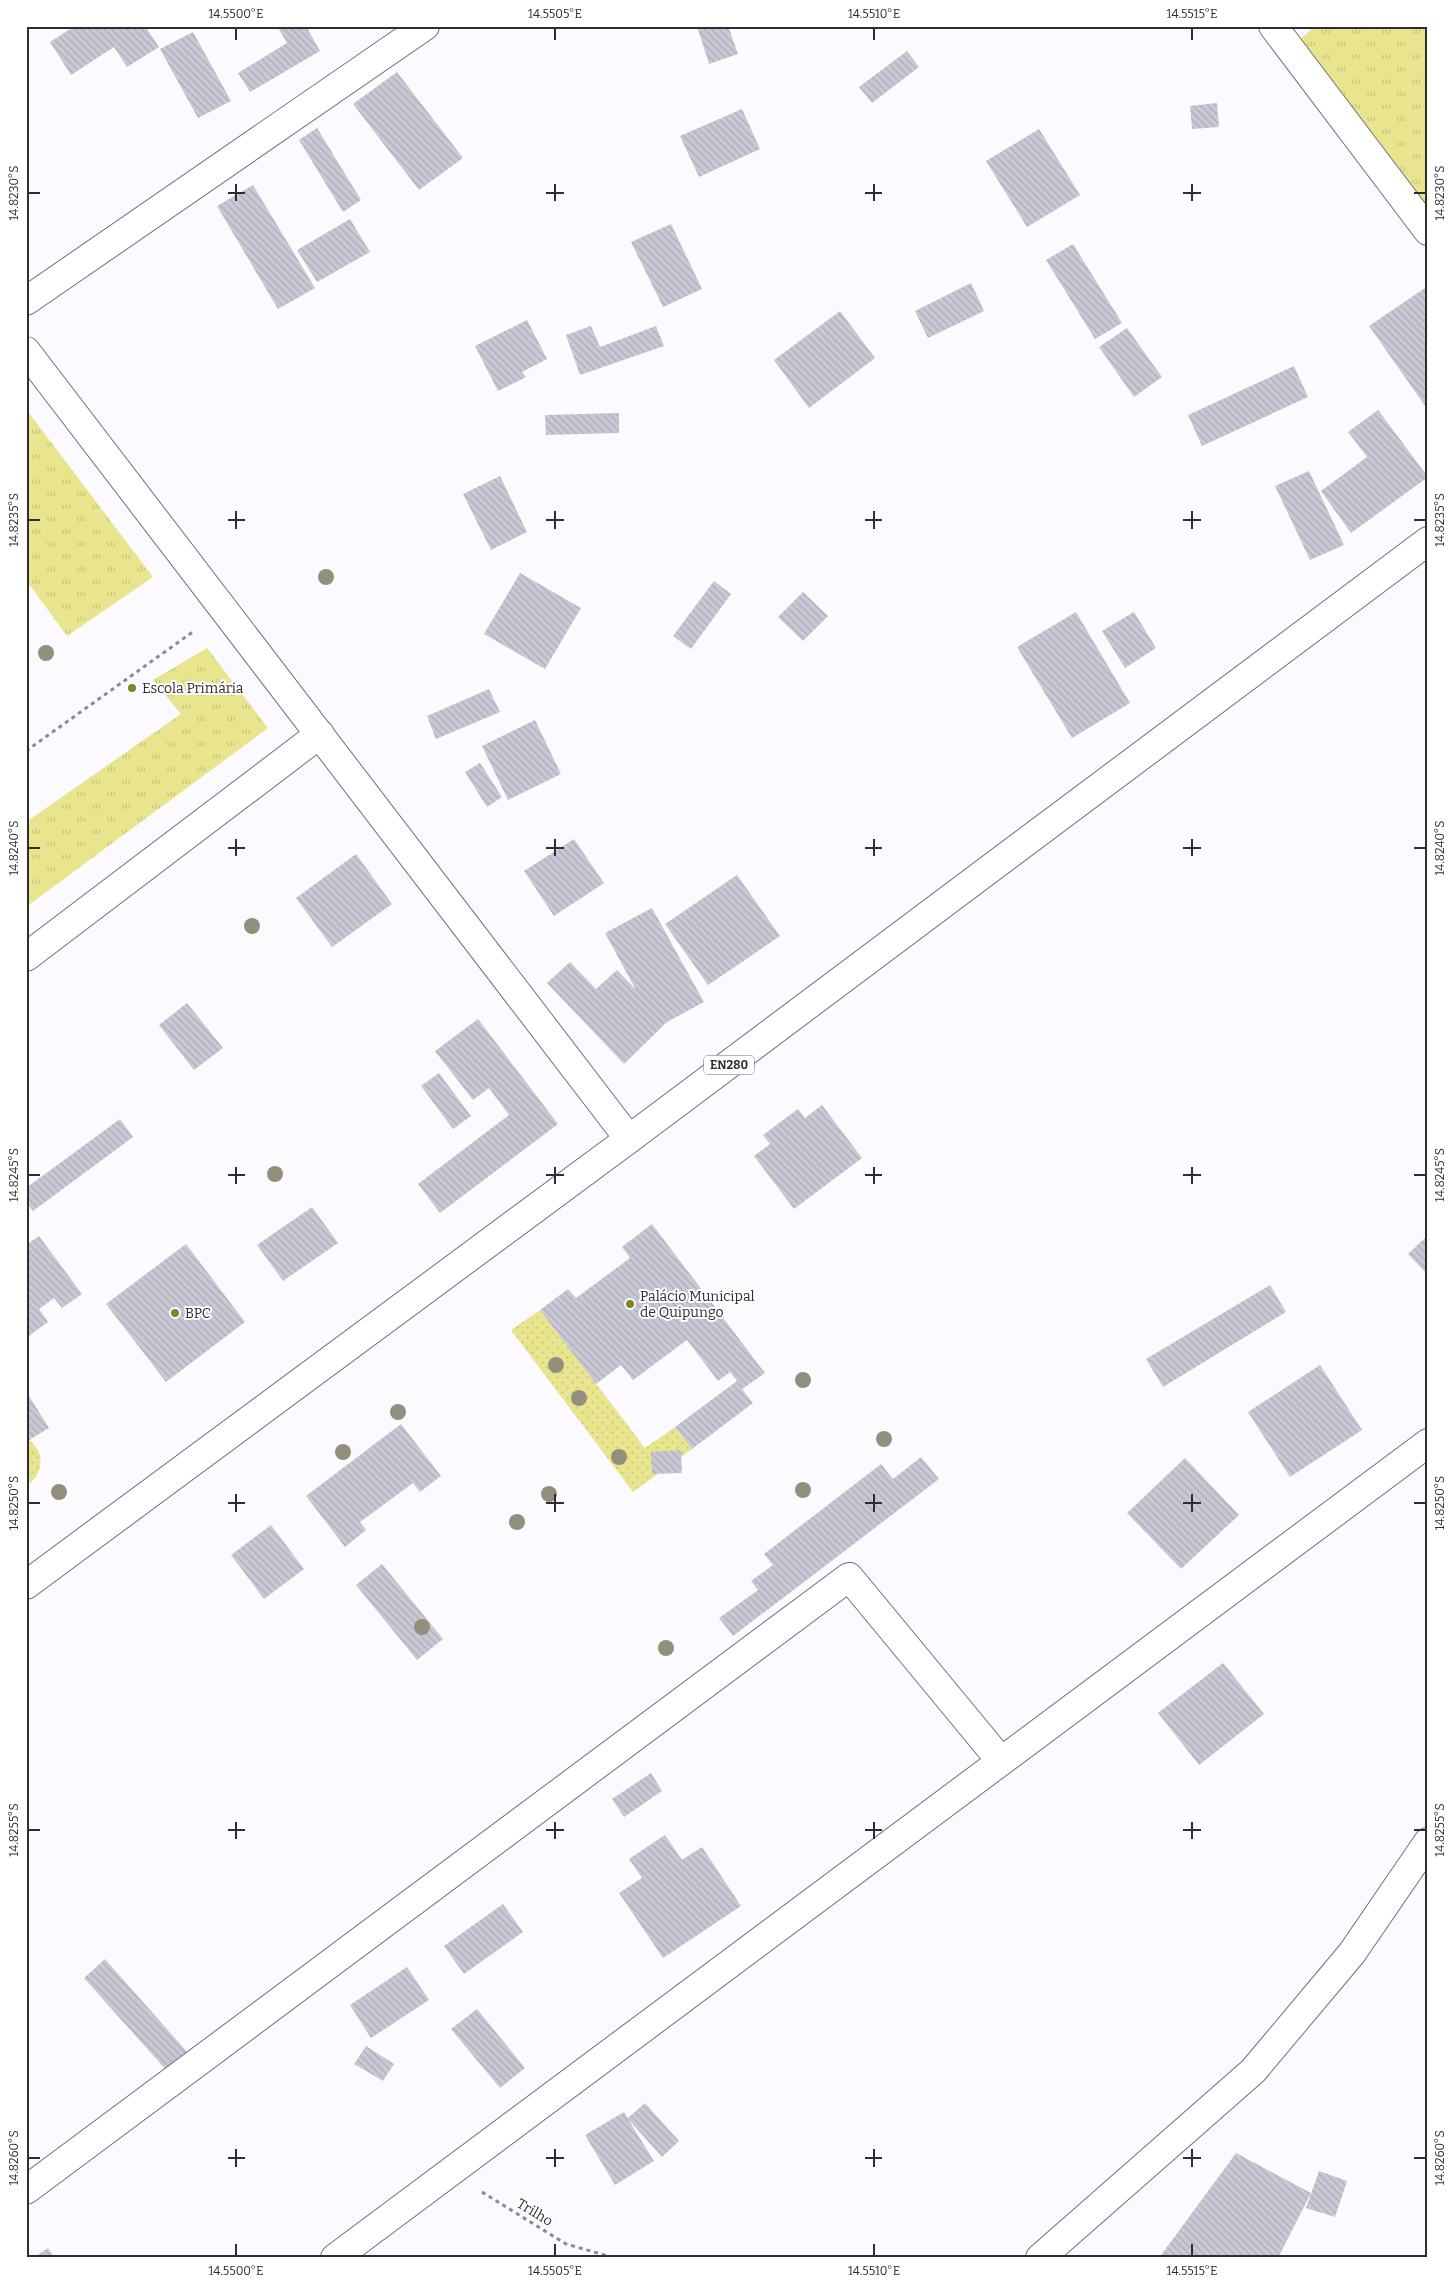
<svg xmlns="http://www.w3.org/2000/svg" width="1454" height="2284" viewBox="0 0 1454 2284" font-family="Bitter,serif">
	<defs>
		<pattern id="grass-tufts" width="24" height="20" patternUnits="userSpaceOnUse" patternTransform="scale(1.25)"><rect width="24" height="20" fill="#e9e58e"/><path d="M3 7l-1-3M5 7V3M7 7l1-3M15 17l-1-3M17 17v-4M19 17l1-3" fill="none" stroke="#c8c57b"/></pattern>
		<pattern id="garden-dots" width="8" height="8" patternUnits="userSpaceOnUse" patternTransform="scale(1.25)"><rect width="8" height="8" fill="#e9e58e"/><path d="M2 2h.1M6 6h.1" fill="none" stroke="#c8c57b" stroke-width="1.8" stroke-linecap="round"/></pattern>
		<pattern id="building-back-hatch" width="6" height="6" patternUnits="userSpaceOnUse" patternTransform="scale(1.25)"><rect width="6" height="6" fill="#c8c9d5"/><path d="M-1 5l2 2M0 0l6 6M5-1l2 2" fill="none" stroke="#acadb7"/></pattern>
	</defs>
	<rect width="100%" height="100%" fill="#fafaff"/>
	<path fill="url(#grass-tufts)" d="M1315 26H1428V231L1290 49Z
		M26 409 153 577 67 636 26 580Z
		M207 648 268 728 26 907V822L181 714 153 680Z"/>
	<path fill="url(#garden-dots)" d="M540 1310 645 1448 675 1427 692 1449 633 1492 511 1330Z
		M26 1438C46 1450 45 1474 26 1486Z"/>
	<path fill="url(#building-back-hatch)" d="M75 26H145L159 47 127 67 114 47 71 75 50 42Z
		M277 26H306L320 51 250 92 238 73 287 43Z
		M697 26H728L738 54 709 64Z
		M193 32 231 101 198 118 160 49Z
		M907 51 919 67 872 103 859 87Z
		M397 72 463 158 419 190 353 104Z
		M1217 103 1219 127 1192 129 1190 106Z
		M742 109 760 149 699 177 680 136Z
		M317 128 361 200 343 212 299 140Z
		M1039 129 1080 195 1027 227 986 161Z
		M253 185 315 288 278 309 217 206Z
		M350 219 370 252 317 282 297 250Z
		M671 224 702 289 663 307 631 242Z
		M1073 244 1122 323 1095 339 1046 260Z
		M971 283 984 311 928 338 915 311Z
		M1428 286V410L1369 326Z
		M840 311 875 358 809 408 774 360Z
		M527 320 547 359 522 372 526 377 498 391 475 346Z
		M591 326 600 347 656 326 664 346 580 375 566 335Z
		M1127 328 1162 377 1134 397 1099 347Z
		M1294 366 1308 397 1202 446 1188 415Z
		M1378 410 1428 477 1351 533 1321 491 1367 457 1348 432Z
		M619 413V433L546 435 545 415Z
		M1309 471 1344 545 1310 560 1275 486Z
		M500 476 527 532 491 550 463 494Z
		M520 573 581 608 545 669 484 634Z
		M714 581 731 594 691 649 673 636Z
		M803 592 828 616 803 641 778 617Z
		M1076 612 1130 703 1072 738 1017 647Z
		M1134 612 1156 648 1125 668 1102 631Z
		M489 689 500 712 436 739 427 716Z
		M535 720 561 774 508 800 482 746Z
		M480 763 502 797 487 807 465 772Z
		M574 839 604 883 554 916 524 871Z
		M356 854 392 904 332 947 296 898Z
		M737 875 780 936 708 985 665 924Z
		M652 908 704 1002 667 1022 624 1064 547 983 570 962 596 989 617 970 636 990 605 933Z
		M187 1003 223 1048 194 1070 159 1025Z
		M478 1019 558 1124 440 1213 418 1184 509 1115 489 1088 473 1100 435 1051Z
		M439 1073 471 1116 453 1129 421 1086Z
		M822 1105 862 1158 794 1209 754 1156 770 1144 763 1135 798 1109 805 1118Z
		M120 1119 133 1137 33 1211 26 1202V1188Z
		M312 1207 338 1243 283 1281 257 1245Z
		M652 1224 765 1373 742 1389 753 1403 692 1449 675 1427 737 1381 730 1372 718 1381 687 1340 633 1380 621 1365 596 1384 540 1310 568 1289 576 1298 630 1258 622 1247Z
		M1428 1235V1275L1408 1254Z
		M39 1236 82 1294 62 1308 54 1298 39 1309 48 1322 26 1338V1245Z
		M186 1244 245 1322 166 1382 106 1304Z
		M1270 1285 1286 1312 1163 1387 1146 1359Z
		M1320 1365 1362 1430 1290 1477 1248 1412Z
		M29 1396 49 1428 26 1442V1398Z
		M401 1424 441 1476 420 1492 413 1483 360 1522 366 1530 345 1547 306 1496Z
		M681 1450 682 1473 652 1474 651 1452Z
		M921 1457 939 1479 733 1636 719 1618 758 1590 751 1581 773 1565 764 1554 881 1464 893 1479Z
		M1185 1458 1239 1515 1181 1569 1127 1513Z
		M271 1525 304 1569 264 1599 231 1555Z
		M382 1564 443 1639 417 1660 356 1585Z
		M1223 1663 1264 1714 1199 1765 1158 1713Z
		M651 1773 662 1791 624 1817 612 1799Z
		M665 1835 682 1860 702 1847 741 1906 663 1958 619 1893 642 1878 629 1859Z
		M503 1904 523 1932 464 1974 444 1946Z
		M105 1959 196 2062 175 2080 84 1978Z
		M407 1967 429 2000 371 2038 350 2005Z
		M477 2009 525 2068 500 2088 451 2029Z
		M366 2046 394 2064 383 2081 354 2064Z
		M645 2103 679 2141 662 2157 628 2119 654 2161 615 2185 585 2135 624 2112 628 2118Z
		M1236 2153 1311 2193 1278 2258H1159Z
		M1319 2171 1347 2181 1335 2217 1306 2208Z
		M48 2248 55 2258H33Z"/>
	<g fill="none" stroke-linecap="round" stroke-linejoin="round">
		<g stroke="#70707b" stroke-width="30">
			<path id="minor" d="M1273 26 1428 231
				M26 301 425 26
				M26 351 629 1139
				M26 957 320 734
				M26 2190 849 1577 1001 1761
				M335 2258 1428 1443
				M1040 2258 1253 2071 1352 1953 1428 1842"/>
		</g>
		<g stroke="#70707b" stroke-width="30">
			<path id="primary" d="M26 1585 629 1139 1428 541"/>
		</g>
		<path stroke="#8a8a8f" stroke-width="3" stroke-dasharray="4 4" stroke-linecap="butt" d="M26 751 194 631
			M482 2192 566 2244 615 2258"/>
		<use href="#minor" stroke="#fff" stroke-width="28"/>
		<use href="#primary" stroke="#fff" stroke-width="28"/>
	</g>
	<g fill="#92907c">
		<circle cx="326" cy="577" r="8"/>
		<circle cx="46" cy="653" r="8"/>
		<circle cx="252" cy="926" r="8"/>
		<circle cx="275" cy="1174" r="8"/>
		<circle cx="556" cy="1365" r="8"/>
		<circle cx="803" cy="1380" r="8"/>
		<circle cx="579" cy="1398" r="8"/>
		<circle cx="398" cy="1412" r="8"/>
		<circle cx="884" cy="1439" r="8"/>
		<circle cx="343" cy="1452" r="8"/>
		<circle cx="619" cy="1457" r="8"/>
		<circle cx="803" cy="1490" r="8"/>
		<circle cx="59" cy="1492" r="8"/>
		<circle cx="549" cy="1494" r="8"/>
		<circle cx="517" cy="1522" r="8"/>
		<circle cx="422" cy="1627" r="8"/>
		<circle cx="666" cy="1648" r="8"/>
	</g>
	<path fill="none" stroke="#2d2d32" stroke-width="2" d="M236 28V40M555 28V40M874 28V40M1192 28V40M236 184V201M555 184V201M874 184V201M1192 184V201M28 193H40M228 193H245M546 193H564M865 193H882M1183 193H1201M1414 193H1426M236 511V529M555 511V529M874 511V529M1192 511V529M28 520H40M228 520H245M546 520H564M865 520H882M1183 520H1201M1414 520H1426M236 839V856M555 839V856M874 839V856M1192 839V856M28 848H40M228 848H245M546 848H564M865 848H882M1183 848H1201M1414 848H1426M236 1167V1184M555 1167V1184M874 1167V1184M1192 1167V1184M28 1175H40M228 1175H245M546 1175H564M865 1175H882M1183 1175H1201M1414 1175H1426M236 1494V1512M555 1494V1512M874 1494V1512M1192 1494V1512M28 1503H40M228 1503H245M546 1503H564M865 1503H882M1183 1503H1201M1414 1503H1426M236 1822V1839M555 1822V1839M874 1822V1839M1192 1822V1839M28 1830H40M228 1830H245M546 1830H564M865 1830H882M1183 1830H1201M1414 1830H1426M236 2149V2167M555 2149V2167M874 2149V2167M1192 2149V2167M28 2158H40M228 2158H245M546 2158H564M865 2158H882M1183 2158H1201M1414 2158H1426M236 2244V2256M555 2244V2256M874 2244V2256M1192 2244V2256"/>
	<g fill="#87822a" stroke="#fff" stroke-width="2">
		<circle cx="132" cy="688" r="5"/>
		<circle cx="630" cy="1304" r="5"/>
		<circle cx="175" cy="1313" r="5"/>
	</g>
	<g text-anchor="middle" stroke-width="4" stroke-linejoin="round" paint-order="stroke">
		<rect fill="#fff" stroke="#6c6c70" stroke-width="1" x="704" y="1055.5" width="50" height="19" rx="4"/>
		<g font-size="12" font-weight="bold" fill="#2d2d32">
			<text x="729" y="1069">EN280</text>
		</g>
		<g font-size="14" fill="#2d2d32" stroke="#fff" text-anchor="start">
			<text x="142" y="693">Escola Primária</text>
			<text x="640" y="1301">Palácio Municipal<tspan x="640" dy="16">de Quipungo</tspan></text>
			<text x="185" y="1318">BPC</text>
		</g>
		<g font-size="14" fill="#2d2d32" stroke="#fff">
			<text transform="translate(535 2212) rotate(31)" y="5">Trilho</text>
		</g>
	</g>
	<rect width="1454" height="2284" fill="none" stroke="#ffffff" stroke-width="55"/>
	<rect x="28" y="28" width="1398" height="2228" fill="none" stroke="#2d2d32" stroke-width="2"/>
	<g font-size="12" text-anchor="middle" fill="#2d2d32">
		<text x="236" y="18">14.5500°E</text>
		<text x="555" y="18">14.5505°E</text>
		<text x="874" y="18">14.5510°E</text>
		<text x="1192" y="18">14.5515°E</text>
		<text transform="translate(14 193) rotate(-90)" y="4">14.8230°S</text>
		<text transform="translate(1440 193) rotate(-90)" y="4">14.8230°S</text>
		<text transform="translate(14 520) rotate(-90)" y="4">14.8235°S</text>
		<text transform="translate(1440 520) rotate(-90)" y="4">14.8235°S</text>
		<text transform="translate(14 848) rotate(-90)" y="4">14.8240°S</text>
		<text transform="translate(1440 848) rotate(-90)" y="4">14.8240°S</text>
		<text transform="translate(14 1175) rotate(-90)" y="4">14.8245°S</text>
		<text transform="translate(1440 1175) rotate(-90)" y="4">14.8245°S</text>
		<text transform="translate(14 1503) rotate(-90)" y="4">14.8250°S</text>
		<text transform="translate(1440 1503) rotate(-90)" y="4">14.8250°S</text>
		<text transform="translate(14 1830) rotate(-90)" y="4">14.8255°S</text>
		<text transform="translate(1440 1830) rotate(-90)" y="4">14.8255°S</text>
		<text transform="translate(14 2158) rotate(-90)" y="4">14.8260°S</text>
		<text transform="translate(1440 2158) rotate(-90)" y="4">14.8260°S</text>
		<text x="236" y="2275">14.5500°E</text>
		<text x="555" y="2275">14.5505°E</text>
		<text x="874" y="2275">14.5510°E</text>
		<text x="1192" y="2275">14.5515°E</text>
	</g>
</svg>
